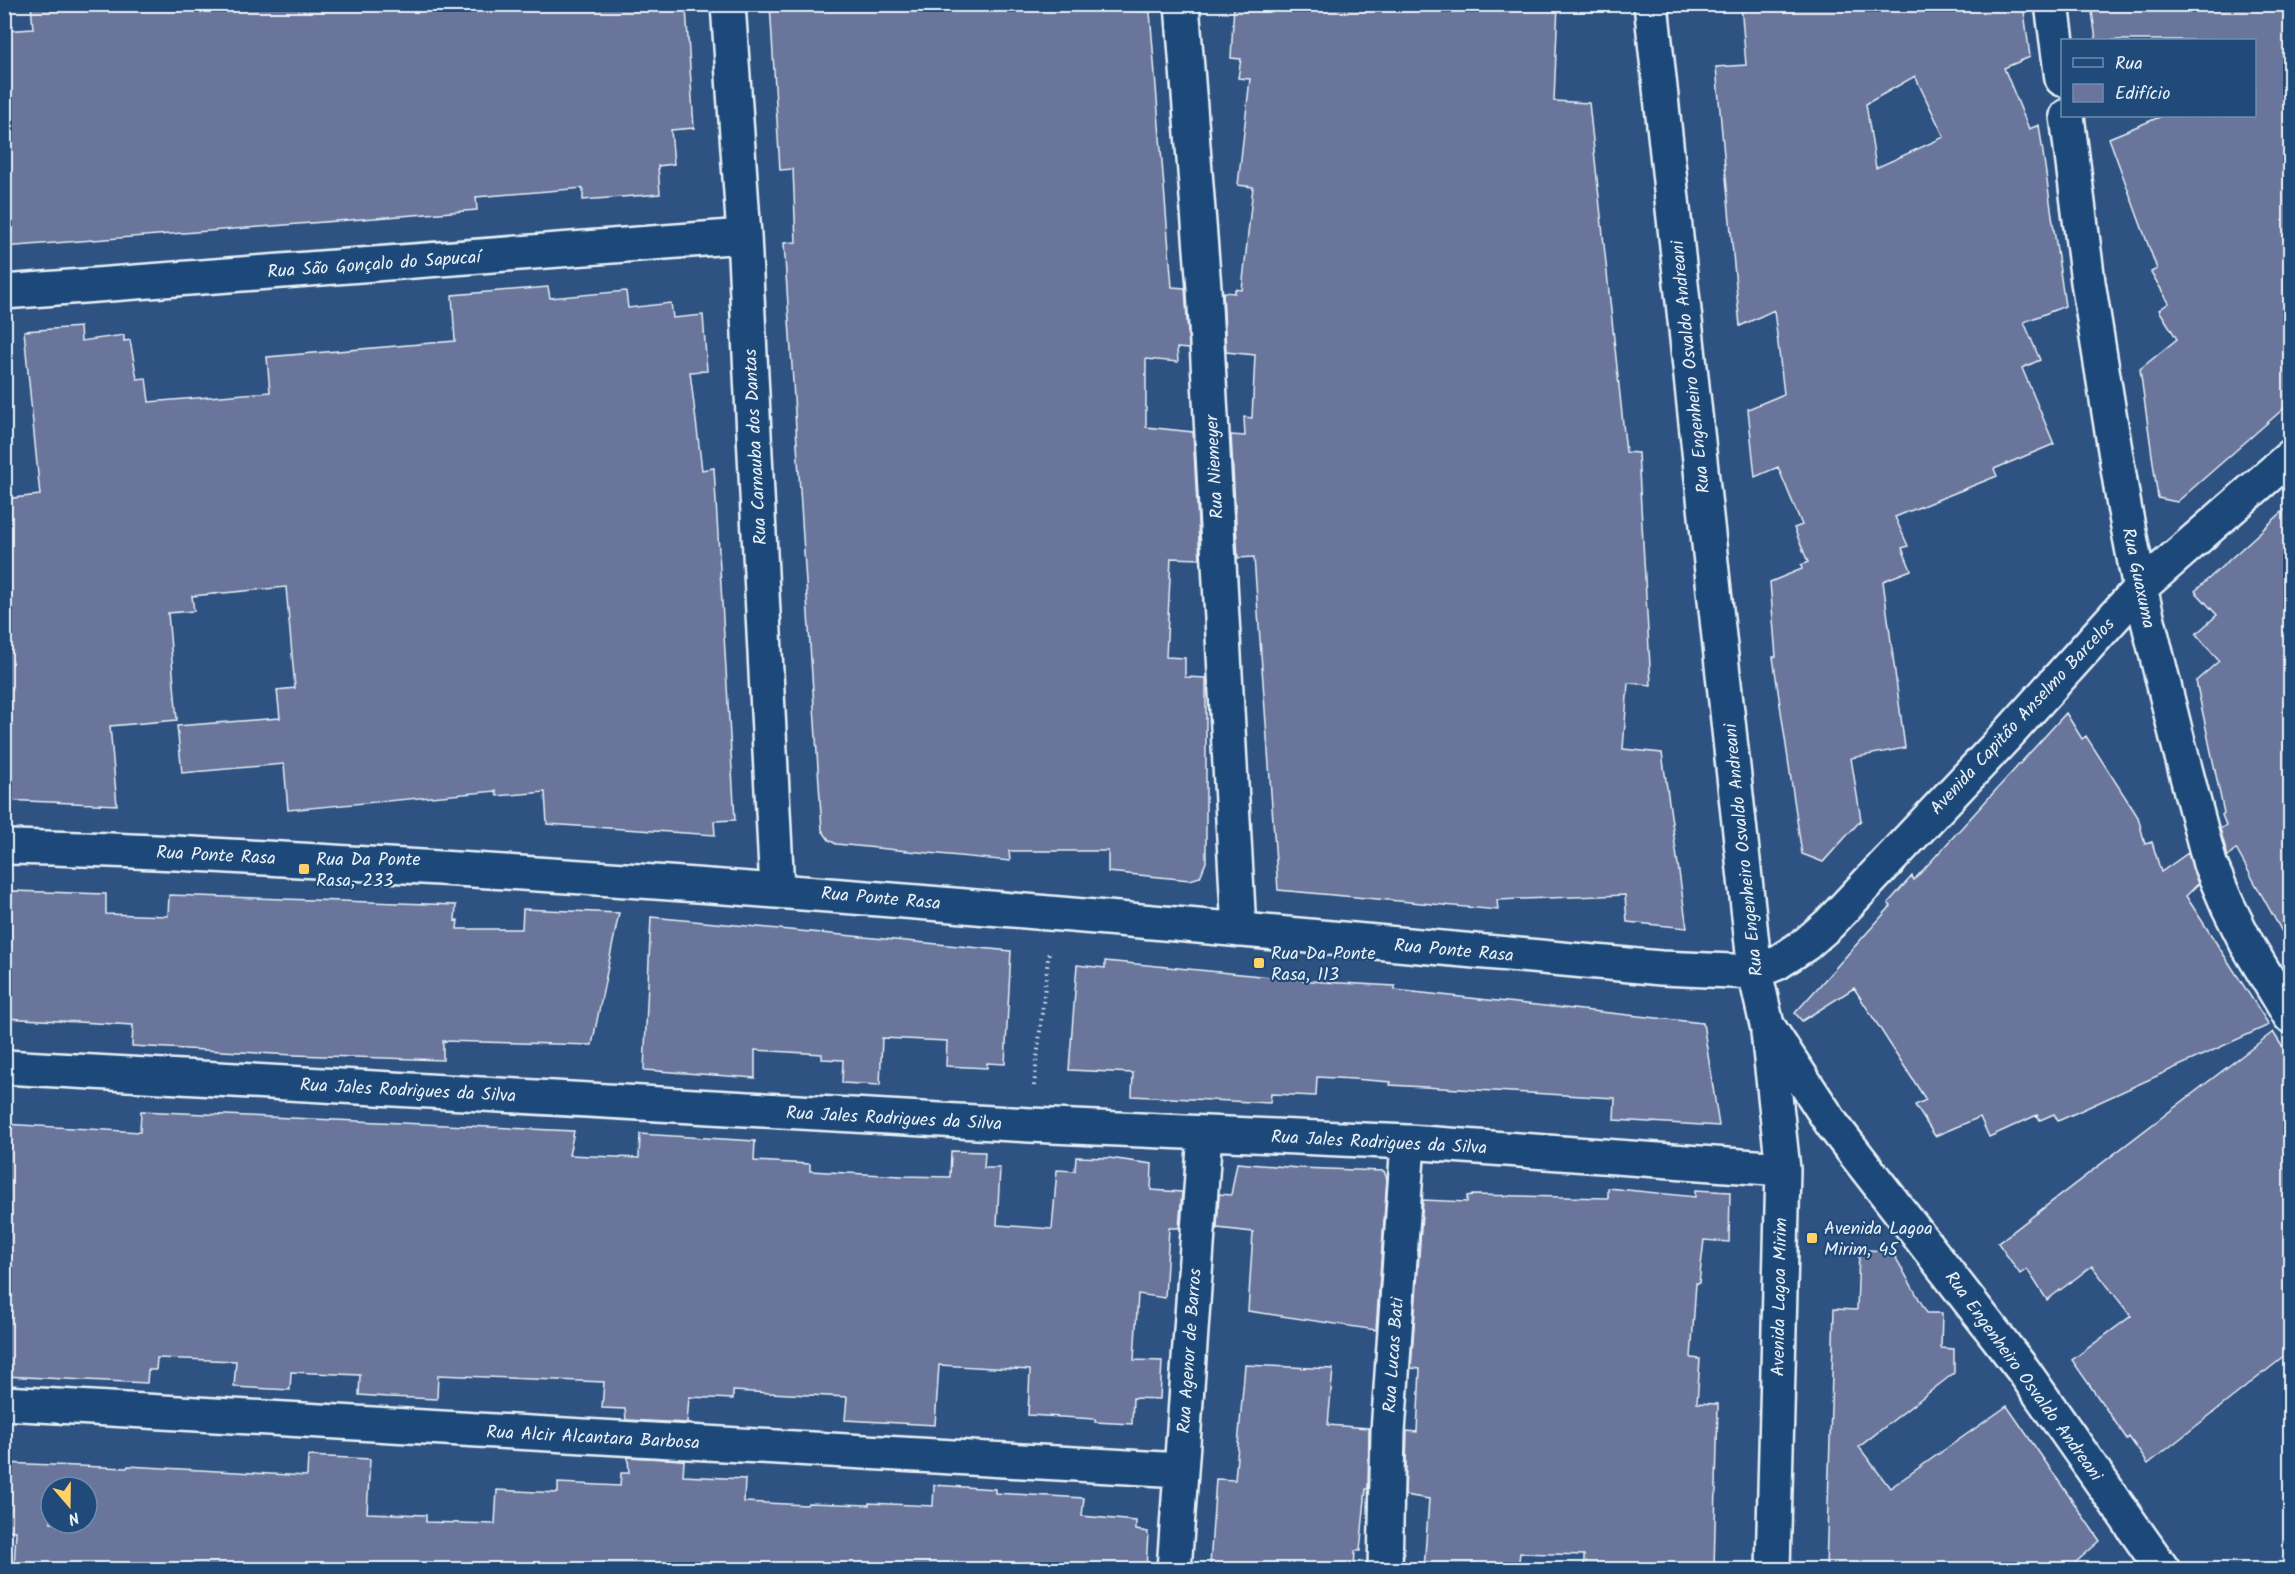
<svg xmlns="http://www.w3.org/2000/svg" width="2295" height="1574" viewBox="0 0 2295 1574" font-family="Kalam,sans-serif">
	<rect width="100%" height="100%" fill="#2e5281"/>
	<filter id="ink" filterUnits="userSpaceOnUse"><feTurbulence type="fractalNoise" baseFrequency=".0167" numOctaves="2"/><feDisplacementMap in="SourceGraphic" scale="12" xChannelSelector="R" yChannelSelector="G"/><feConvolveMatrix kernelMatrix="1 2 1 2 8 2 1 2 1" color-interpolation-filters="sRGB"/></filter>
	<g filter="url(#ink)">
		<path fill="#6a749c" stroke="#e8f1f8" stroke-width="1.5" fill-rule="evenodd" d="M31 4H660V10L686 8 694 128 671 130 674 164 658 166 660 194 583 200V188L476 197 477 210 4 247V31L33 29Z
			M770 4H1106V8L1150 12 1172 287 1185 288 1189 349 1177 348 1178 362 1146 359V427L1193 432 1200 559 1171 558 1166 657 1185 658V677L1206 678V862L1200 877 1190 880 1108 872V851H1009L1010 861 836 844 829 840 822 830 784 243 796 242 793 169 780 170Z
			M1234 4H1558L1554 101 1589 103 1626 452 1638 453 1651 685 1628 683 1623 749 1662 753 1687 928 1627 922 1625 895 1497 900 1498 910 1278 890 1254 557 1238 558 1231 435 1245 436 1244 417 1252 418 1255 355 1226 352 1223 292 1235 293V289L1242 290 1253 187 1238 185 1250 79 1238 78 1241 59 1231 58Z
			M1741 4H2023L2030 57 2004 68 2029 129 2039 125 2065 306 2024 322 2040 360 2022 368 2054 444 1994 469 1997 476 1895 517 1908 546 1902 548 1911 570 1883 581 1905 748 1851 758 1861 820 1823 862 1802 854 1773 657H1776L1770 582 1802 569 1801 565 1808 562 1794 528 1802 525 1778 467 1755 477 1748 409 1784 394 1774 310 1740 326 1734 265 1716 67 1746 65ZM1915 76 1944 137 1876 168 1866 104Z
			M2091 4H2290V403L2177 502 2158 498 2140 369 2177 339 2159 310 2169 303 2151 272 2157 269 2109 138 2162 116H2254V40H2096Z
			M548 287 550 298 626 291 628 308 671 303 673 318 703 315 707 371 690 372 702 470 714 468 735 820 714 821 715 835 547 824 545 792 497 796 496 791 288 810 284 764 182 773 177 726 280 718 277 690 295 688 286 587 192 596 194 611 168 613 177 720 110 726 117 805 4 800V499L40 495 24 331 80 327 81 341 124 335V341L130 340 137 379 146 378 149 402 270 392 267 357 455 341 452 295Z
			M2290 505V946L2236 849 2228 857 2220 829 2226 825 2222 815 2224 813 2196 681 2219 661 2196 634 2217 615 2195 591Z
			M2066 713 2082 739 2086 736 2138 817 2145 844 2152 842 2161 872 2188 853 2198 884 2186 896 2269 1025 2058 1121 2054 1114 2040 1120 2037 1115 1989 1137 1980 1117 1935 1136 1915 1105 1926 1100 1854 988 1802 1021 1795 1013 1891 906 1888 903 1912 876 1914 880Z
			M12 891 106 894V914L168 916 169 895 456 905 455 921 458 920 457 929H522L523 909 619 913 592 1045 443 1041V1060L294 1055 132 1046 133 1025 4 1018V964H8Z
			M651 917 1011 951 1005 1064 987 1063V1068L946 1066 947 1041 882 1038 880 1085 842 1083 843 1060 822 1059V1054L755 1050V1078L644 1070Z
			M1105 961 1323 982 1395 986V990L1703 1023 1719 1126 1614 1120 1615 1098 1390 1085 1391 1082 1353 1079 1317 1077 1316 1096 1271 1094 1270 1103 1132 1096 1133 1073 1069 1070 1077 965 1105 968Z
			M2273 1032 2290 1059V1352L2148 1464 2129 1437 2127 1439 2072 1360 2131 1316 2092 1266 2047 1300 2027 1269 2020 1274 1998 1243Z
			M141 1111 574 1131 569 1155 639 1158 640 1134 755 1141 754 1161 810 1164V1171L902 1176 950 1177 951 1151 985 1152 984 1168H1000L997 1225 1052 1229 1057 1170 1075 1171 1076 1157 1109 1158 1152 1164 1151 1190 1182 1192 1179 1228H1169L1165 1298 1138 1294 1134 1360 1162 1361 1160 1399 1133 1398 1132 1424 1095 1422V1419L1028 1415 1030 1370 939 1365 935 1425 845 1420 847 1397 733 1391V1399L689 1397 687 1423 626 1420 625 1409 602 1408 604 1382 438 1375 437 1399 388 1397 359 1395 360 1375 291 1372 290 1390 234 1387 236 1361 157 1358 156 1370H148L147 1383 4 1376 7 1265H4V1124L140 1132Z
			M1237 1163 1299 1168 1384 1171 1387 1179 1376 1330 1248 1311 1253 1232 1217 1228 1219 1194 1231 1195Z
			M1608 1188 1695 1197V1190L1730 1192 1729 1242 1704 1240 1699 1283H1696L1691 1358 1700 1359 1697 1403 1718 1404 1714 1569H1584V1555L1520 1553 1518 1569H1424L1429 1499 1405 1495 1407 1431 1417 1432 1420 1369 1411 1368 1423 1200 1467 1202V1196L1473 1195 1608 1198Z
			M1864 1250 1892 1251 1927 1313H1942L1941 1348 1954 1349V1373L1859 1447 1890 1488 2007 1406 2100 1541 2068 1569H1826L1834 1309 1857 1310 1859 1252 1864 1253Z
			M1245 1365 1333 1369 1328 1425 1369 1428 1368 1489H1366L1360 1551H1355L1354 1569H1229L1230 1567 1210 1565 1216 1479 1235 1480Z
			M308 1456 370 1459 367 1513 426 1515V1522L495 1524 497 1490 558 1493V1483L620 1486 621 1473H629L628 1457 684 1460 683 1476 745 1479 744 1502 807 1505 808 1503 869 1505V1503L933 1506 934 1485 995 1489V1493L1084 1498 1082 1516 1136 1521V1530L1148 1532 1146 1569H14L16 1531 4 1530V1463L127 1468 128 1466 307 1476ZM51 1487H87V1523H51Z"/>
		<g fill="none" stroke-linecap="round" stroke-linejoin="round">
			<g stroke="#e8f1f8" stroke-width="38">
				<path id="minor" d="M728 4 744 236 777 890
					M1182 4 1204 288 1239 930
					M1651 4 1755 972 1767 1025 1832 1124 2023 1370 2163 1570
					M2052 4 2062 79
					M2067 116 2088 282 2124 506 2140 588 2177 738 2210 864 2228 906 2247 944 2290 1016
					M4 292 744 236
					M4 847C138 849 271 859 405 866 825 890 1243 930 1661 968L1755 972 1777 963 1806 944 1829 924 2011 731 2140 588 2290 457
					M1768 1032 1783 1169 1773 1570
					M4 1067 1030 1125 1408 1142 1783 1169
					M4 1403 1181 1470
					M1174 1570 1205 1133
					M1385 1570 1388 1432 1408 1142"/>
			</g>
			<path stroke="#e8f1f8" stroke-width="4" stroke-dasharray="1.5 4.5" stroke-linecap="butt" d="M1034 1086 1049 950"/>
			<use href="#minor" stroke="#1f4a7a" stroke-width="33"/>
		</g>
	</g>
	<g fill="#ffd166" stroke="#1f4a7a" stroke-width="2">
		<rect x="298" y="863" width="12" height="12" rx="3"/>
		<rect x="1253" y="957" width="12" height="12" rx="3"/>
		<rect x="1806" y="1232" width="12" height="12" rx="3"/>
	</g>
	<g text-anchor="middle" stroke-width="4.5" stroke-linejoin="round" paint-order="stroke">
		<g font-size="18" fill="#e8f1f8" stroke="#1f4a7a">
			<text transform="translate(374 264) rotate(-4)" y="6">Rua São Gonçalo do Sapucaí</text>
			<text transform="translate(1690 367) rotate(-96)" y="6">Rua Engenheiro Osvaldo Andreani</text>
			<text transform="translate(755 447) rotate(-93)" y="6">Rua Carnauba dos Dantas</text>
			<text transform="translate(1214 467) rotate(-93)" y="6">Rua Niemeyer</text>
			<text transform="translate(2139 578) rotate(78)" y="6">Rua Guaxuma</text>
			<text transform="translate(2022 716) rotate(-47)" y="6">Avenida Capitão Anselmo Barcelos</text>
			<text transform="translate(1743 850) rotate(-96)" y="6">Rua Engenheiro Osvaldo Andreani</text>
			<text transform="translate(216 855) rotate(3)" y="6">Rua Ponte Rasa</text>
			<text transform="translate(881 898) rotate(5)" y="6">Rua Ponte Rasa</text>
			<text transform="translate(1454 950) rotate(5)" y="6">Rua Ponte Rasa</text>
			<text transform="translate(408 1090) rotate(3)" y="6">Rua Jales Rodrigues da Silva</text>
			<text transform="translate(894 1118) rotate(3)" y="6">Rua Jales Rodrigues da Silva</text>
			<text transform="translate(1379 1142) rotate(3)" y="6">Rua Jales Rodrigues da Silva</text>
			<text transform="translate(1779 1297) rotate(-89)" y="6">Avenida Lagoa Mirim</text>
			<text transform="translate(1189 1351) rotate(-86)" y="6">Rua Agenor de Barros</text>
			<text transform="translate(1393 1355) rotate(-86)" y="6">Rua Lucas Bati</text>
			<text transform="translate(2024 1376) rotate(54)" y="6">Rua Engenheiro Osvaldo Andreani</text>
			<text transform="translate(593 1437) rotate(3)" y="6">Rua Alcir Alcantara Barbosa</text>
		</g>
		<g font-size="18" fill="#e8f1f8" stroke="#1f4a7a" text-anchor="start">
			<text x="316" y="865">Rua Da Ponte<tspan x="316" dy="21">Rasa, 233</tspan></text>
			<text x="1271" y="959">Rua Da Ponte<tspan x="1271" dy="21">Rasa, 113</tspan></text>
			<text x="1824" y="1234">Avenida Lagoa<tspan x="1824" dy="21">Mirim, 45</tspan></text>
		</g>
	</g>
	<rect width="2295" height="1574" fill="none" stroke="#1f4a7a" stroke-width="24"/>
	<rect x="12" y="12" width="2271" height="1550" fill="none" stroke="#e8f1f8" stroke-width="2" filter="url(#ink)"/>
	<rect x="2061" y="39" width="195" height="78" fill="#1f4a7a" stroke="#6f8dac" stroke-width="1.5"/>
	<rect x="2073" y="58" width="30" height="9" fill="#1f4a7a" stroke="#6f8dac" stroke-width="1.5"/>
	<text x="2115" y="69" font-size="18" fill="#e8f1f8">Rua</text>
	<rect x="2073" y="84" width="30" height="18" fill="#6a749c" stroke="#6f8dac" stroke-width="1.5"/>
	<text x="2115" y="99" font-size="18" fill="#e8f1f8">Edifício</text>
	<g transform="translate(69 1505) rotate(160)"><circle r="28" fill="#1f4a7a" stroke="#6f8dac" stroke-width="1.5"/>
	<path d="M0-4.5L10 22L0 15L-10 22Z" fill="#ffd166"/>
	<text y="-9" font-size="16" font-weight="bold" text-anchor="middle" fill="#e8f1f8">N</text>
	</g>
</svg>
